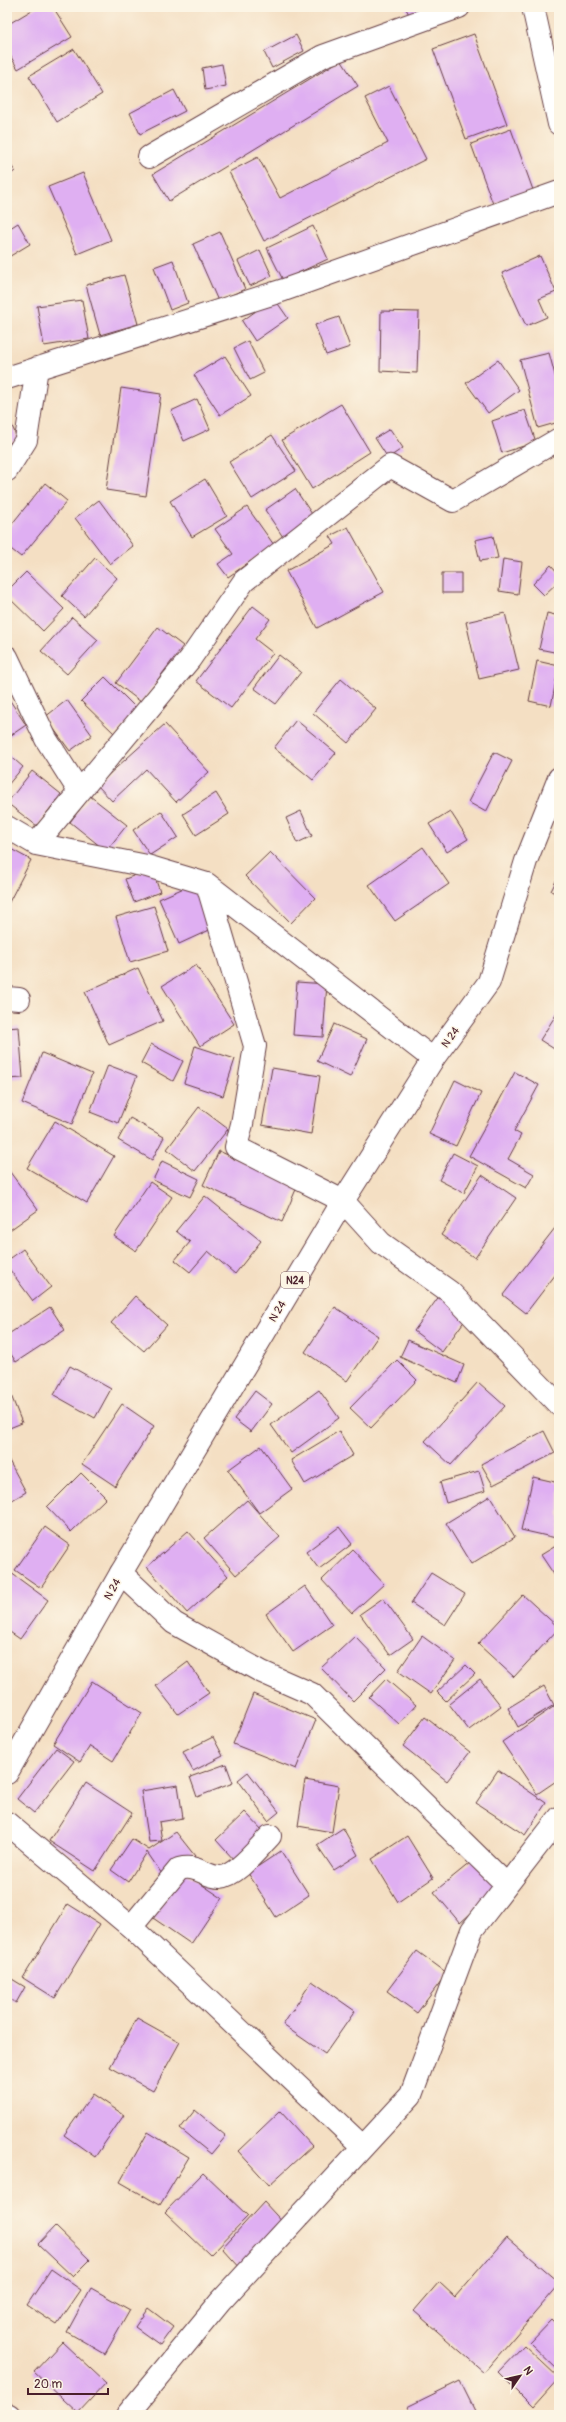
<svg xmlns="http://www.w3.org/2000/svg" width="566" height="2422" viewBox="0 0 566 2422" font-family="Pangolin,sans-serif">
	<rect width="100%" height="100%" fill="#fcf5e5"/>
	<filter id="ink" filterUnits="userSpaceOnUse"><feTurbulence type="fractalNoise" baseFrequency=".025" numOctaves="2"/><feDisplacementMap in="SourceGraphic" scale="8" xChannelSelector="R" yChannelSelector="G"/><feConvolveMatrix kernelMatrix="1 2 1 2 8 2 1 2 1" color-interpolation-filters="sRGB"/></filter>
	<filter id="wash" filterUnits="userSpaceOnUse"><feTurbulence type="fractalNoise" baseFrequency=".012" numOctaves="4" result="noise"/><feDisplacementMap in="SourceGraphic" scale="16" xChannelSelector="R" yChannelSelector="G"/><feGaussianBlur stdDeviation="0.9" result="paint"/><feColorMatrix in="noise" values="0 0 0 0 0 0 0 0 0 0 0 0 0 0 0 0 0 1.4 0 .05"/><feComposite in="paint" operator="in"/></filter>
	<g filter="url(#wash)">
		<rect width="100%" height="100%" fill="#f4dfc3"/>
		<g id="blocks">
			<path fill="#dfaff2" d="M37 7H53L72 37 18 69 7 50V25Z
				M405 7H429L411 18Z
				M474 34 507 124 466 139 433 49Z
				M296 35 304 51 272 68 264 52Z
				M74 49 102 94 57 122 29 76Z
				M341 60 358 86 169 201 153 174Z
				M222 64 226 86 205 90 202 68Z
				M389 86 426 159 264 241 229 172 258 157 280 198 388 143 365 98Z
				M174 90 185 111 140 134 130 113Z
				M511 129 533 190 493 204 471 144Z
				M7 160 15 171 7 177Z
				M83 173 111 240 77 254 48 187Z
				M18 223 30 244 7 258V230Z
				M313 226 328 259 283 280 267 248Z
				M220 232 245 289 218 301 193 244Z
				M260 250 272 276 250 286 238 261Z
				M540 256 556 292 539 299 547 317 526 326 502 273Z
				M173 260 188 303 170 310 154 267Z
				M124 275 138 324 100 335 86 285Z
				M274 298 288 318 255 341 242 321Z
				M82 300 89 339 44 346 37 306Z
				M381 311 419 312 417 373 380 371Z
				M339 317 350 347 326 355 315 325Z
				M248 341 264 373 250 380 234 348Z
				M549 353 559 390V422L538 428 520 360Z
				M225 356 251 396 220 415 194 375Z
				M498 360 519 390 488 413 466 383Z
				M121 388 161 394 146 496 106 490Z
				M197 399 210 429 184 441 171 411Z
				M341 404 370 452 312 489 282 440Z
				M525 410 536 442 502 453 492 421Z
				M7 414 18 440 7 444Z
				M390 429 403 448 388 458 375 438Z
				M272 435 296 471 252 499 229 462Z
				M205 479 227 516 192 537 170 501Z
				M45 483 67 501 21 557 7 546V530Z
				M295 489 316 520 285 540 265 510Z
				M99 500 133 546 110 564 75 518Z
				M247 507 274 545 228 577 218 564 233 554 215 529Z
				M348 527 384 592 317 628 286 571 335 544 330 536Z
				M493 536 498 558 480 561 475 540Z
				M95 558 117 578 84 616 62 596Z
				M503 559 522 562 518 594 499 591Z
				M551 565 559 574V581L544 595 533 584Z
				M26 572 64 609 43 631 7 596V591Z
				M442 573H461V593H442Z
				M253 606 270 619 255 639 273 653 231 708 196 681Z
				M505 613 519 670 479 679 466 622Z
				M547 613 559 616V653L539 649Z
				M72 617 98 640 67 674 41 651Z
				M158 627 183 646 141 702 116 683Z
				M279 655 301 672 276 704 254 688Z
				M537 661 559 666 551 706 529 701Z
				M105 677 138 710 115 734 81 701Z
				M341 679 376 709 348 743 313 713Z
				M7 696 26 725 7 738Z
				M67 700 92 735 70 751 45 717Z
				M296 720 336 753 313 780 274 748Z
				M165 724 209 772 176 802 146 769 112 801 97 785Z
				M494 752 512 761 486 812 468 802Z
				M7 753 23 767 7 786Z
				M32 771 61 794 37 826 7 803Z
				M216 793 229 814 196 835 183 814Z
				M90 796 127 825 106 851 70 822Z
				M161 811 178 837 150 855 133 830Z
				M301 811 312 836 297 843 286 818Z
				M450 811 468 839 447 852 429 824Z
				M7 847 31 860 7 906Z
				M423 847 449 884 395 921 369 885Z
				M270 852 315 898 291 923 245 876Z
				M152 869 160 892 134 902 125 879Z
				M559 875V895L551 891Z
				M195 883 216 927 179 944 159 899Z
				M154 906 168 951 130 962 116 917Z
				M196 965 234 1024 200 1046 162 986Z
				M138 968 163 1021 109 1045 85 992Z
				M297 982 327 984 323 1037 293 1035Z
				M559 1010V1052L540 1040Z
				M334 1024 367 1039 350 1077 317 1061Z
				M19 1027 23 1078 7 1079V1028Z
				M151 1044 183 1061 173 1081 141 1063Z
				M195 1046 235 1059 223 1096 184 1083Z
				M42 1053 92 1074 72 1124 22 1103Z
				M108 1065 137 1076 118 1123 90 1112Z
				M272 1068 320 1076 311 1134 262 1125Z
				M515 1072 539 1085 514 1131 521 1135 508 1159 534 1174 526 1188 469 1156Z
				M455 1080 481 1093 456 1146 429 1134Z
				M199 1107 228 1129 195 1171 167 1149Z
				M130 1118 164 1137 152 1160 118 1140Z
				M55 1121 114 1156 87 1203 27 1168Z
				M219 1151 297 1187 282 1222 203 1185Z
				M453 1153 478 1166 464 1193 439 1180Z
				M162 1161 199 1179 190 1197 153 1180Z
				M7 1168 38 1210 7 1232Z
				M482 1175 516 1198 475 1258 441 1235Z
				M150 1182 172 1197 136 1251 114 1236Z
				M205 1196 261 1241 235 1274 208 1251 190 1272 175 1260 190 1242 176 1231Z
				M555 1228 559 1231V1270L526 1313 503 1295Z
				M23 1249 51 1287 33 1301 7 1266V1261Z
				M440 1295 468 1316 442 1352 414 1331Z
				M135 1296 167 1325 144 1351 111 1323Z
				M50 1307 65 1330 16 1362 7 1348V1335Z
				M335 1307 378 1336 347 1381 305 1352Z
				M408 1340 464 1365 457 1383 400 1357Z
				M397 1360 417 1380 371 1428 350 1408Z
				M70 1366 111 1389 95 1418 54 1395Z
				M478 1382 505 1406 451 1465 425 1441Z
				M7 1385 22 1423 7 1429Z
				M319 1390 339 1418 291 1453 271 1425Z
				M255 1391 272 1404 251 1432 234 1419Z
				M122 1404 154 1426 115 1486 82 1464Z
				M339 1431 353 1455 305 1484 291 1460Z
				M544 1431 555 1453 493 1485 481 1464Z
				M261 1446 292 1489 259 1513 228 1470Z
				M7 1457 26 1492 7 1503Z
				M479 1471 485 1491 446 1503 440 1482Z
				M81 1473 106 1498 71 1532 47 1507Z
				M533 1477 559 1483V1522L556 1538 521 1530Z
				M490 1496 515 1537 471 1564 446 1523Z
				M247 1500 280 1537 236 1575 204 1538Z
				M45 1527 70 1545 41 1588 15 1570Z
				M339 1527 352 1544 319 1569 306 1552Z
				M188 1531 228 1576 187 1613 147 1567Z
				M559 1544V1577L557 1579 541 1555Z
				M353 1550 384 1584 352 1613 322 1580Z
				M7 1570 48 1600 20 1639 7 1630Z
				M431 1573 465 1594 445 1625 411 1603Z
				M305 1586 332 1625 293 1652 266 1614Z
				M523 1595 559 1628 514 1677 478 1644Z
				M383 1598 413 1639 390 1655 360 1614Z
				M355 1636 386 1668 353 1701 321 1668Z
				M422 1636 455 1660 431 1694 398 1671Z
				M188 1662 209 1693 178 1714 156 1686Z
				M466 1665 475 1674 446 1701 437 1692Z
				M386 1679 416 1705 399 1724 369 1697Z
				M480 1679 501 1706 469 1730 449 1704Z
				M92 1681 142 1713 113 1761 90 1746 80 1762 53 1744Z
				M544 1686 554 1705 518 1727 508 1708Z
				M253 1694 316 1720 296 1769 233 1744Z
				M559 1703V1779L537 1794 502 1742Z
				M425 1717 470 1752 447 1781 403 1746Z
				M213 1737 223 1756 193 1771 183 1752Z
				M56 1748 74 1761 34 1813 17 1799Z
				M226 1764 233 1783 197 1797 190 1777Z
				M498 1770 546 1803 525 1835 476 1803Z
				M248 1772 279 1812 268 1821 238 1780Z
				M305 1780 339 1786 332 1832 298 1826Z
				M86 1783 132 1813 95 1871 49 1841Z
				M178 1785 183 1818 159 1822 162 1841 149 1842 141 1791Z
				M245 1812 265 1833 235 1861 216 1840Z
				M343 1828 358 1855 334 1870 317 1845Z
				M176 1832 195 1856 164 1877 147 1852 128 1882 111 1870 132 1839 149 1850Z
				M407 1836 433 1878 398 1902 372 1859Z
				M281 1851 309 1895 276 1917 248 1873Z
				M476 1858 501 1886 460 1923 434 1892Z
				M183 1872 222 1898 191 1944 153 1918Z
				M68 1904 100 1924 55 1998 23 1978Z
				M417 1951 447 1973 417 2013 387 1991Z
				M7 1976 25 1987 16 2003 7 1998Z
				M312 1981 355 2011 325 2054 283 2025Z
				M137 2018 180 2042 153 2091 110 2067Z
				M93 2094 124 2115 95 2157 64 2135Z
				M195 2110 226 2136 211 2154 180 2129Z
				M280 2111 312 2146 269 2185 238 2151Z
				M148 2132 189 2157 160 2205 120 2182Z
				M203 2173 248 2216 210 2255 165 2212Z
				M264 2202 287 2227 243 2271 222 2248Z
				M55 2226 90 2260 73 2277 38 2244Z
				M507 2237 559 2282V2285L484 2372 414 2311 439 2282 455 2297Z
				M51 2269 81 2290 57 2325 27 2305Z
				M91 2288 130 2310 105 2354 67 2332Z
				M148 2308 173 2327 160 2345 135 2327Z
				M552 2320 559 2327V2371L530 2343Z
				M62 2342 106 2383 78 2413 34 2372Z
				M524 2345 559 2378 533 2407 498 2372Z
				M460 2381 477 2415H412L407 2407Z"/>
		</g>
	</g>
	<g filter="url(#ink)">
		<use href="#blocks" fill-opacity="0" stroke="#643c42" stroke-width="1"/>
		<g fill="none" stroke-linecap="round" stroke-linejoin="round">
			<g stroke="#643c42" stroke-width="24">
				<path id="street" d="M149 157 323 56 459 7
					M7 378 284 290 559 192
					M7 470 26 440 37 368
					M7 657 46 739 79 791
					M7 827 36 844 190 659 244 581 390 466 453 501 559 439
					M36 844 147 866 207 884 433 1059
					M207 884 255 1046 242 1124 236 1147 343 1201 381 1243 450 1292 559 1405
					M7 998 19 999
					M121 1573 174 1623 262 1672 312 1694 507 1885
					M7 1823 131 1927 363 2147
					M131 1927 179 1869C199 1864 204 1877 220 1877 237 1876 258 1848 270 1836
					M7 2414 9 2415
					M127 2415 220 2302 411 2095 472 1930 559 1818"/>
			</g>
			<g stroke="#643c42" stroke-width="24">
				<path id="primary" d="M533 7 559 124
					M7 1773 121 1573 343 1201 433 1059 489 982 526 861 559 778"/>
			</g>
			<use href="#street" stroke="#fff" stroke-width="22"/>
			<use href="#primary" stroke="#fff" stroke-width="22"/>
		</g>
	</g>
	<g text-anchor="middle" stroke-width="3" stroke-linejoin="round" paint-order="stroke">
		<rect fill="#fcf5e5" stroke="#7f5f63" stroke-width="1" x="281" y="1272" width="28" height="16" rx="3"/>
		<g font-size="10" font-weight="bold" fill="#4a1f2b">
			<text x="295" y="1284">N24</text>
		</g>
		<g font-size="11" fill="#4a1f2b" stroke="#fcf5e5">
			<text transform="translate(450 1037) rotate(-54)" y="4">N 24</text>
			<text transform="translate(277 1311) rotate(-59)" y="4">N 24</text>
			<text transform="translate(112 1589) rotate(-60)" y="4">N 24</text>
		</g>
	</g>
	<rect width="566" height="2422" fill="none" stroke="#fcf5e5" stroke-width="24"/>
	<g transform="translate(520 2376) rotate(56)" stroke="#fcf5e5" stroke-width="3" paint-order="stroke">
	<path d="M0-3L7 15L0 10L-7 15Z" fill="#4a1f2b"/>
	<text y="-6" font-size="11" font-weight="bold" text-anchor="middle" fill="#4a1f2b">N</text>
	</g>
	<path d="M28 2388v6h80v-6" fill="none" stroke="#4a1f2b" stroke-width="2"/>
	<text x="34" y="2388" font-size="12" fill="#4a1f2b" stroke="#fcf5e5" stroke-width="3" paint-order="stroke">20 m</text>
</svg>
